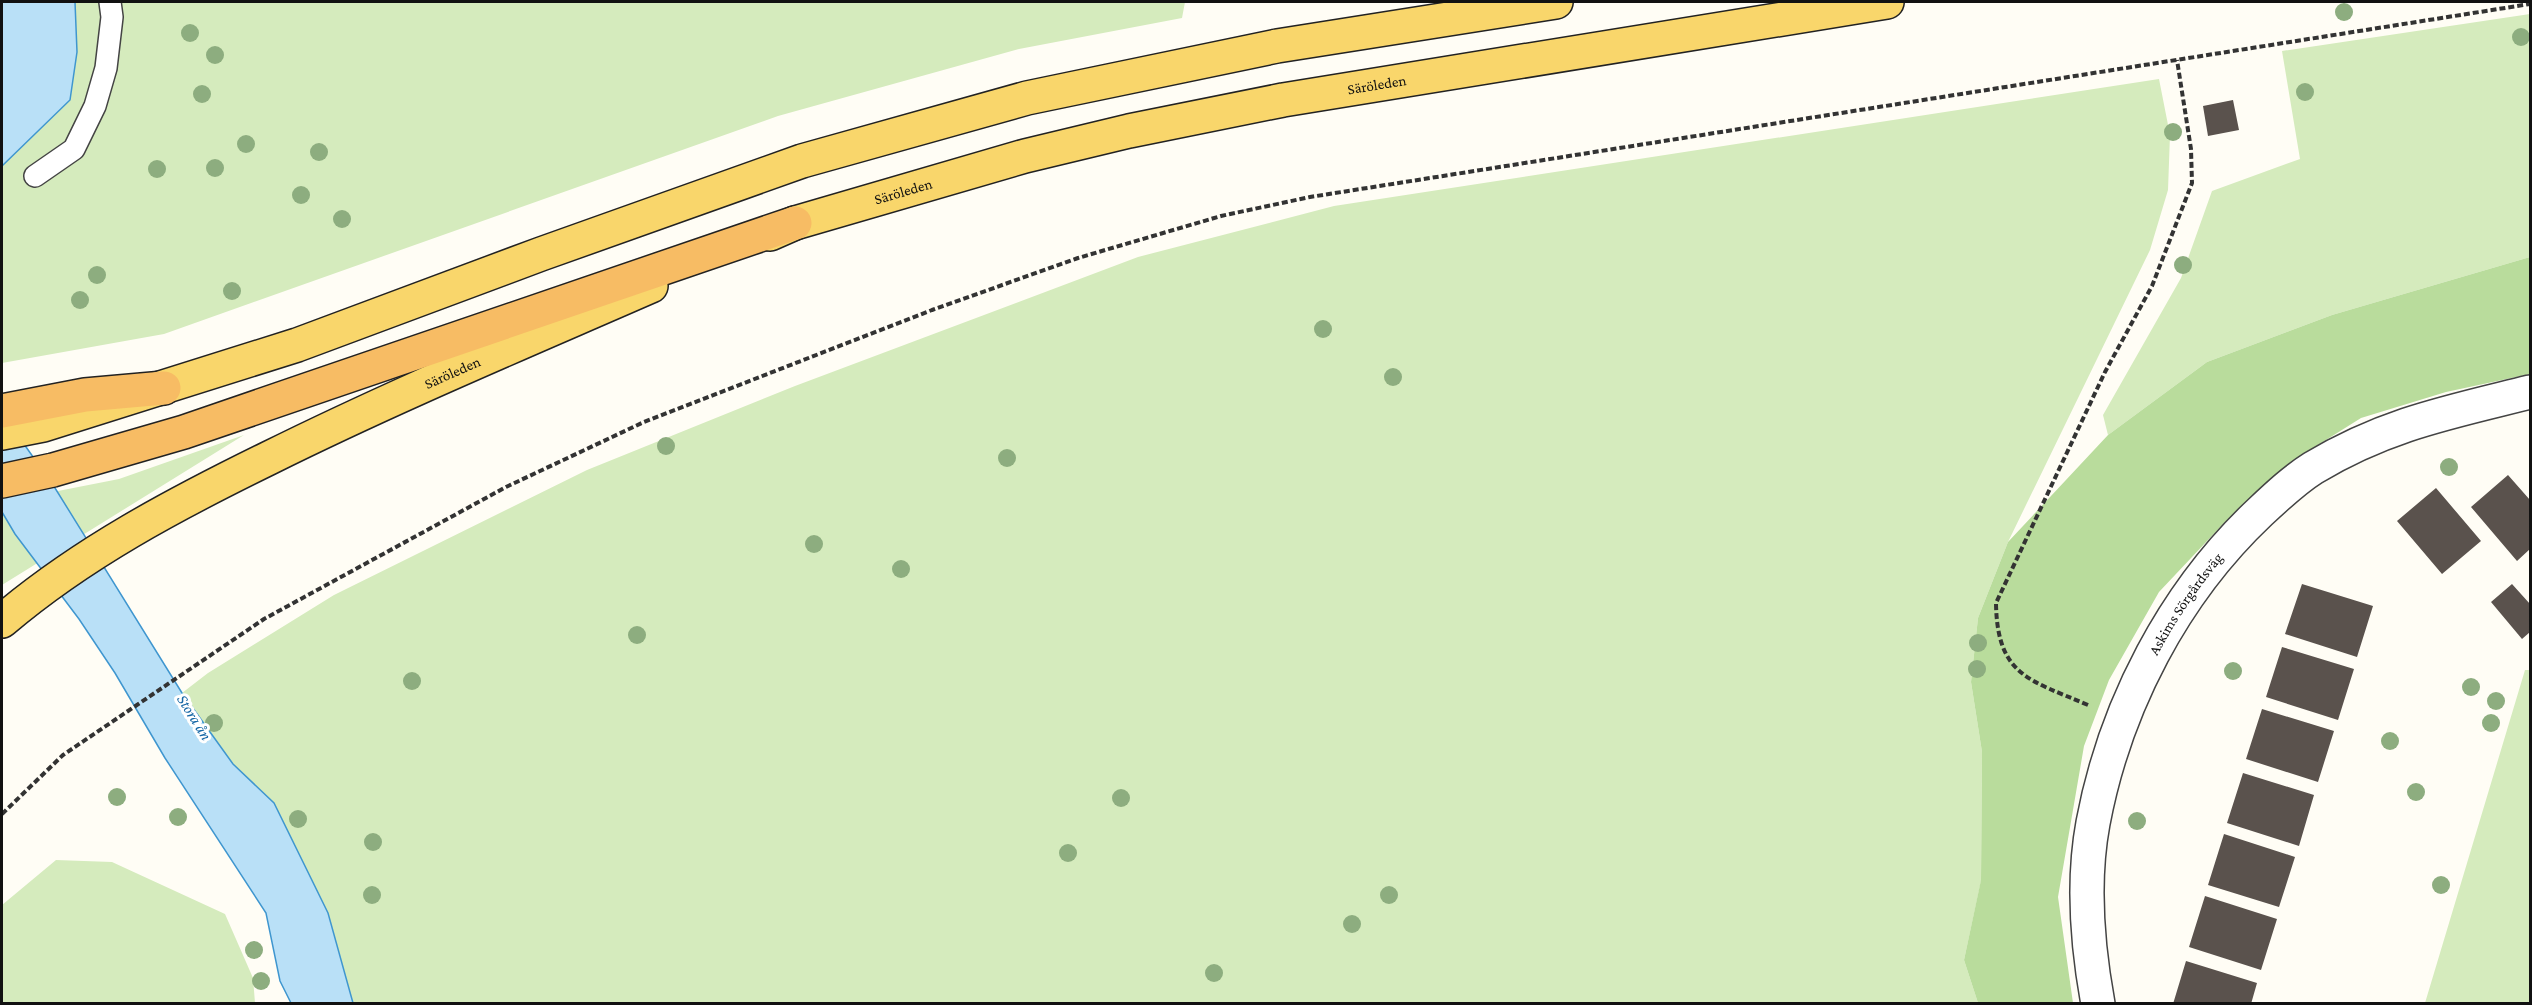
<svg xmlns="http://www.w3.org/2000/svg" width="2532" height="1005" viewBox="0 0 2532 1005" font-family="'Crimson Pro',serif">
	<rect width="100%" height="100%" fill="#fffdf5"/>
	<path fill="#d5ebbd" d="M2 2H1185L1182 18 1019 49 778 116 164 334 2 363Z
		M2530 14V257L2332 315 2207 362 2108 435 2103 415 2181 278 2212 191 2300 159 2282 51Z
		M2159 79 2170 135 2168 190 2150 250 2008 542 1978 618 1971 682 1982 752 1981 881 1964 960 1978 1003H353L328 913 274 804 233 764 182 693 208 673 334 595 587 470 795 386 1138 257 1334 206Z
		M244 435 2 585V502L119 479Z
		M2525 670H2530V1003H2425Z
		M56 860 112 862 225 914 253 978 255 1003H2V905Z"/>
	<path fill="#b9dc9c" d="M2530 257V374L2446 392 2361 418 2294 460 2224 523 2159 592 2109 680 2084 746 2058 897 2073 1003H1978L1964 960 1981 880 1982 752 1971 682 1978 618 2008 542 2108 435 2207 362 2332 315Z"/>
	<path fill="#b9e0f7" stroke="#3f96cf" stroke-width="1.5" d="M2 2H75L77 52 70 100 2 166Z
		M2 413 55 488 182 693 233 764 274 803 328 913 353 1003H291L280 981 266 913 165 758 115 673 79 619 15 534 2 512Z"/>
	<path fill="#5a524d" d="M2233 100 2239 130 2208 136 2203 106Z
		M2508 475 2530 500V549L2517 561 2471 507Z
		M2436 488 2481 541 2442 574 2397 521Z
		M2302 584 2373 606 2357 657 2285 634Z
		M2512 584 2530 604V632L2522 639 2491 602Z
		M2282 647 2354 669 2338 720 2266 697Z
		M2262 709 2334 731 2318 782 2246 759Z
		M2243 773 2314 795 2299 846 2227 823Z
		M2224 834 2295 857 2279 907 2208 885Z
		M2205 896 2277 919 2261 970 2189 947Z
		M2186 961 2257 983 2251 1004H2173Z"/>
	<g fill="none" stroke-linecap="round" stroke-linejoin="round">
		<g stroke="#444" stroke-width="24">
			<path id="service" d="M35 176 74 149 95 106 106 68 112 17 110 2"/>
		</g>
		<g stroke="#444" stroke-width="36">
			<g id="minor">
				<path id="s1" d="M2098 1004C2087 944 2082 882 2093 823 2115 706 2174 593 2260 512 2277 496 2294 480 2313 468 2386 424 2450 412 2530 392"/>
			</g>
		</g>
		<g stroke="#222" stroke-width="36">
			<g id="primary">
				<path id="s2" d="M770 234 795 223 1025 156 1129 131 1283 100 1887 2"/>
				<path d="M2 433 43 425 297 345 541 254 802 161 1027 98 1277 46 1556 2"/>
				<path id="s3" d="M2 621C82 553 175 504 269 458 394 396 523 342 651 286"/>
			</g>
		</g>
		<g stroke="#222" stroke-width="36">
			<path id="trunk" d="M2 411 85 395 164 388
				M2 481 53 470 184 432 795 223"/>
		</g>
		<path stroke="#333" stroke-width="4" stroke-dasharray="6 3" stroke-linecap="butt" d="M2088 705C2030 680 1997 676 1996 603L2105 372 2152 286 2192 183 2191 149 2177 60
			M2 814 63 755 264 619 506 487 644 422 932 310 1078 258 1221 216 1310 197 2530 4"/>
		<use href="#service" stroke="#fff" stroke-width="21"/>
		<use href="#minor" stroke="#fff" stroke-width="33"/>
		<use href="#primary" stroke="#f9d66b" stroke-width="33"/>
		<use href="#trunk" stroke="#f7bc64" stroke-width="33"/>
	</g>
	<g fill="#8dad7f">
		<circle cx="2344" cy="12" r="9"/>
		<circle cx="190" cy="33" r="9"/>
		<circle cx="2521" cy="37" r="9"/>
		<circle cx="215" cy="55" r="9"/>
		<circle cx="2305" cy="92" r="9"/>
		<circle cx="202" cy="94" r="9"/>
		<circle cx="2173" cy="132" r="9"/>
		<circle cx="246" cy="144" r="9"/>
		<circle cx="319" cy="152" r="9"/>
		<circle cx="215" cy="168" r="9"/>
		<circle cx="157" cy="169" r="9"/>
		<circle cx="301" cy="195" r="9"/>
		<circle cx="342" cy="219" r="9"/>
		<circle cx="2183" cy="265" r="9"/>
		<circle cx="97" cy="275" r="9"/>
		<circle cx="232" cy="291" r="9"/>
		<circle cx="80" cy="300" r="9"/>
		<circle cx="1323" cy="329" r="9"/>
		<circle cx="1393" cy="377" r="9"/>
		<circle cx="666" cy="446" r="9"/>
		<circle cx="1007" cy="458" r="9"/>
		<circle cx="2449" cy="467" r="9"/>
		<circle cx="814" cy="544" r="9"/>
		<circle cx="901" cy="569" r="9"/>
		<circle cx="637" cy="635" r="9"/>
		<circle cx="1978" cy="643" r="9"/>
		<circle cx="1977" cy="669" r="9"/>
		<circle cx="2233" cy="671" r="9"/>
		<circle cx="412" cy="681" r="9"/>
		<circle cx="2471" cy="687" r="9"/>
		<circle cx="2496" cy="701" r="9"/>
		<circle cx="214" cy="723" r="9"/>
		<circle cx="2491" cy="723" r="9"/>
		<circle cx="2390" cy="741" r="9"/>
		<circle cx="2416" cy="792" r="9"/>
		<circle cx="117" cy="797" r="9"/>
		<circle cx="1121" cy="798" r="9"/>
		<circle cx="178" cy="817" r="9"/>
		<circle cx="298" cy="819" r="9"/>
		<circle cx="2137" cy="821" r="9"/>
		<circle cx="373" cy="842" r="9"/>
		<circle cx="1068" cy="853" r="9"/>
		<circle cx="2441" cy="885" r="9"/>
		<circle cx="372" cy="895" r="9"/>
		<circle cx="1389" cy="895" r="9"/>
		<circle cx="1352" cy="924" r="9"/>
		<circle cx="254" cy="950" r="9"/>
		<circle cx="1214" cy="973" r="9"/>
		<circle cx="261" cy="981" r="9"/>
	</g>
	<g text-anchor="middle" stroke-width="6" stroke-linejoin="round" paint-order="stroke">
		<g font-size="15" fill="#111" stroke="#fff">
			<text dy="5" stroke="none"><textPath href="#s2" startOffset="626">Säröleden</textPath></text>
			<text dy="5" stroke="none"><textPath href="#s2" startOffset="140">Säröleden</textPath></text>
			<text dy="5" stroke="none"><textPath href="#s3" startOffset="516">Säröleden</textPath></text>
			<text dy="5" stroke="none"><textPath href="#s1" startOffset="422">Askims Sörgårdsväg</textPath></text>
		</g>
		<g font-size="16" font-style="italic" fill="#1768a6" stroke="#fff">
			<text transform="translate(195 717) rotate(58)" y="6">Stora ån</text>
		</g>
	</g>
	<rect width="2532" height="1005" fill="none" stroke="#111111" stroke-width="6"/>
</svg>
